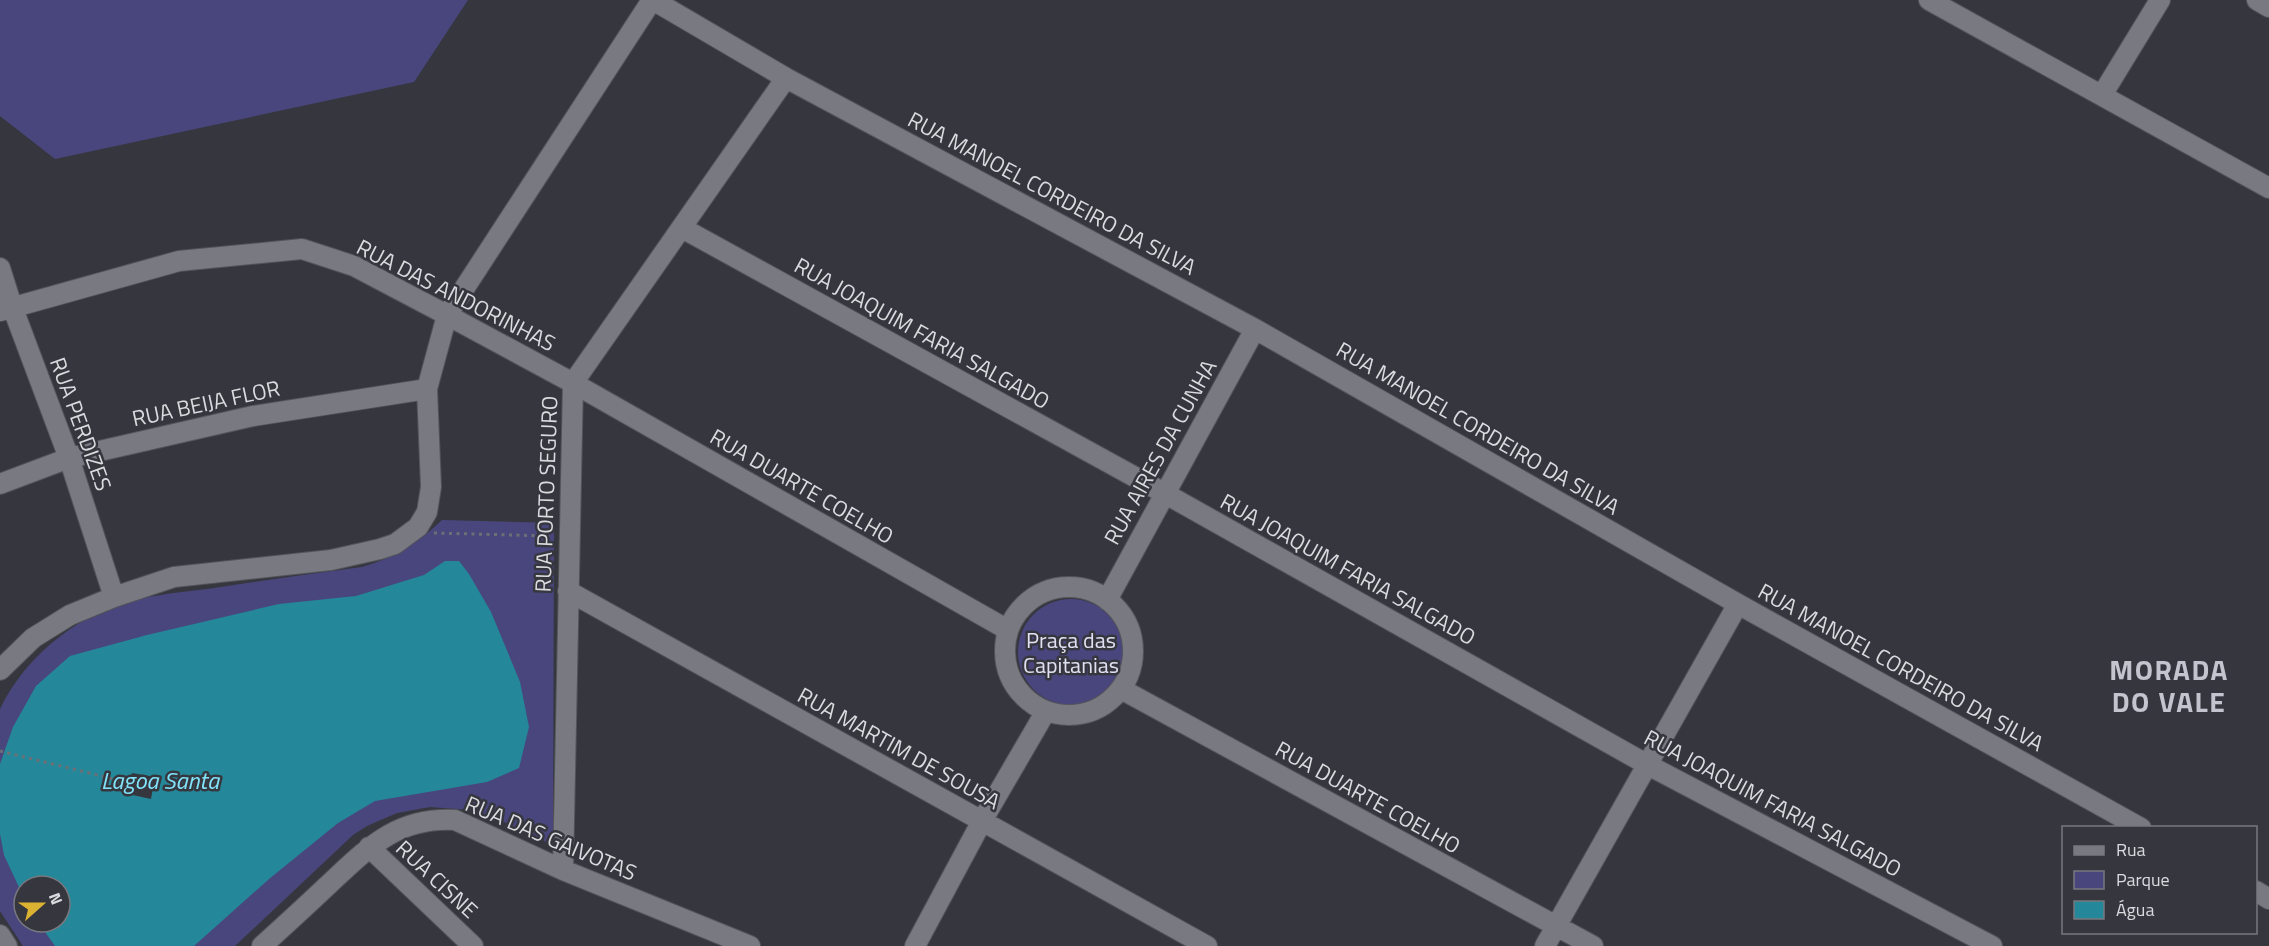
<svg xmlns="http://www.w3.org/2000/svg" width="2269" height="946" viewBox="0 0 2269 946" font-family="'Titillium Web',sans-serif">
	<rect width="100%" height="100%" fill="#36373e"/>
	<path fill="#49467e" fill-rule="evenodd" d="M0 0H468L414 82 55 159 0 116Z
		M442 520 554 523 553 845 489 815 470 810 430 807 397 813 367 826 353 835 235 946H23L0 911V709C26 655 80 612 139 599 166 593 194 591 221 587 268 580 315 573 362 567 394 558 418 543 442 520ZM24 886H60V922H24Z
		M1018 652a53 53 0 1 1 106 0a53 53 0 1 1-106 0Z"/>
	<path fill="#24889a" d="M445 561H459L469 574 491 612 520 682 529 727 519 768 487 782 375 801 338 823 269 879 194 946H55L38 922H60V886H24V898L4 855 0 834V764L13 727 36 686 70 656 147 635 279 604 356 596 424 575Z"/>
	<path fill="#36373e" d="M132 773 155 777 151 799 128 794Z"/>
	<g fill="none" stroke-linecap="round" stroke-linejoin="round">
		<g stroke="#535359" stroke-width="22">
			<path id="minor" d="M653 0 786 78 1255 329 1738 604 2141 828
				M1929 0 2269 188
				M2257 0 2269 7
				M2102 95 2160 0
				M682 228 1164 493 1648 765 1992 946
				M0 268 12 306 69 458 114 597
				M0 311 179 261 302 249 354 266 447 315 573 383 1008 630
				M0 484 69 458 253 416 427 389
				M1005 651a64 64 0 1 1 128 0a64 64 0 1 1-128 0Z
				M568 591 1207 946
				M1107 600 1255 329
				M0 670 33 638 70 615 114 597 174 577 331 560 380 549 395 544 418 527 427 512 431 487 427 389 447 315 652 0
				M1121 689 1593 946
				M369 847 473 946
				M563 870 573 383 786 78
				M2256 891 2269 899
				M0 935 7 946
				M262 946C284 926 306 906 327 886 368 848 396 817 455 820L563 870 750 946
				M915 946 982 821 1046 711
				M1545 946 1738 604"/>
		</g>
		<path stroke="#6e6f75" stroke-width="3" stroke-dasharray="3 4.5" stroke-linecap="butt" d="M434 533 551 536
			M0 751 142 786"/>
		<use href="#minor" stroke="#787981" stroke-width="20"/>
	</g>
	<g text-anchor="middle" stroke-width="5" stroke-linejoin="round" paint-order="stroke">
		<g font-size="22" fill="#dadadf" stroke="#36373e">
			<text transform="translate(1052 193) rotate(28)" y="8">RUA MANOEL CORDEIRO DA SILVA</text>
			<text transform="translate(456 295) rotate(27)" y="8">RUA DAS ANDORINHAS</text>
			<text transform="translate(922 333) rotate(29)" y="8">RUA JOAQUIM FARIA SALGADO</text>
			<text transform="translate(206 403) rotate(-12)" y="8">RUA BEIJA FLOR</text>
			<text transform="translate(81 424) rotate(70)" y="8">RUA PERDIZES</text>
			<text transform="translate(1478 428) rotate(30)" y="8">RUA MANOEL CORDEIRO DA SILVA</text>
			<text transform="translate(1160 452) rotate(-61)" y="8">RUA AIRES DA CUNHA</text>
			<text transform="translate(802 486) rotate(30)" y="8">RUA DUARTE COELHO</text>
			<text transform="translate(546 494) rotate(-88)" y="8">RUA PORTO SEGURO</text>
			<text transform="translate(1348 569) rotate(29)" y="8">RUA JOAQUIM FARIA SALGADO</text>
			<text transform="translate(1901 667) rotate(29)" y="8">RUA MANOEL CORDEIRO DA SILVA</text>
			<text transform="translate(899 748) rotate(29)" y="8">RUA MARTIM DE SOUSA</text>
			<text transform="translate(1368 797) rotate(29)" y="8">RUA DUARTE COELHO</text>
			<text transform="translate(1773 803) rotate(28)" y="8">RUA JOAQUIM FARIA SALGADO</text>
			<text transform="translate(551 838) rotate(23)" y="8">RUA DAS GAIVOTAS</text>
			<text transform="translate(437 879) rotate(43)" y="8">RUA CISNE</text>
		</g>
		<g font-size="22" fill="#dfe0f2" stroke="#36373e">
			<text x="1071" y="648">Praça das<tspan x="1071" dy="25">Capitanias</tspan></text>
		</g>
		<g font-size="24" font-style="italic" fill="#82e4fa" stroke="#36373e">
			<text x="160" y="789">Lagoa Santa</text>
		</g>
		<g font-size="28" font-weight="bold" letter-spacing="1.5" fill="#c4c4ce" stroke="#36373e">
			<text x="2169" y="680">MORADA<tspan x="2169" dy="32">DO VALE</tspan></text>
		</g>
	</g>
	<rect x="2062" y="826" width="195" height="108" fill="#36373e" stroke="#78787e" stroke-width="1.5"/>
	<rect x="2074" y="846" width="30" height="9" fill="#787981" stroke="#78787e" stroke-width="1.5"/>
	<text x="2116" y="856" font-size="18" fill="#dadadf">Rua</text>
	<rect x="2074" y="871" width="30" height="18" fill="#49467e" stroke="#78787e" stroke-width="1.5"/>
	<text x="2116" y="886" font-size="18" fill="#dadadf">Parque</text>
	<rect x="2074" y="901" width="30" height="18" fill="#24889a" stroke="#78787e" stroke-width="1.5"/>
	<text x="2116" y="916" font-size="18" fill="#dadadf">Água</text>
	<g transform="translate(42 904) rotate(69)"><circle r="28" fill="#36373e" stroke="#78787e" stroke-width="1.5"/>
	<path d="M0-4.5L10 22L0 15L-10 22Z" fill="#dcb233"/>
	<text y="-9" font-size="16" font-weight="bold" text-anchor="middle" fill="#dadadf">N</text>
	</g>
</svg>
